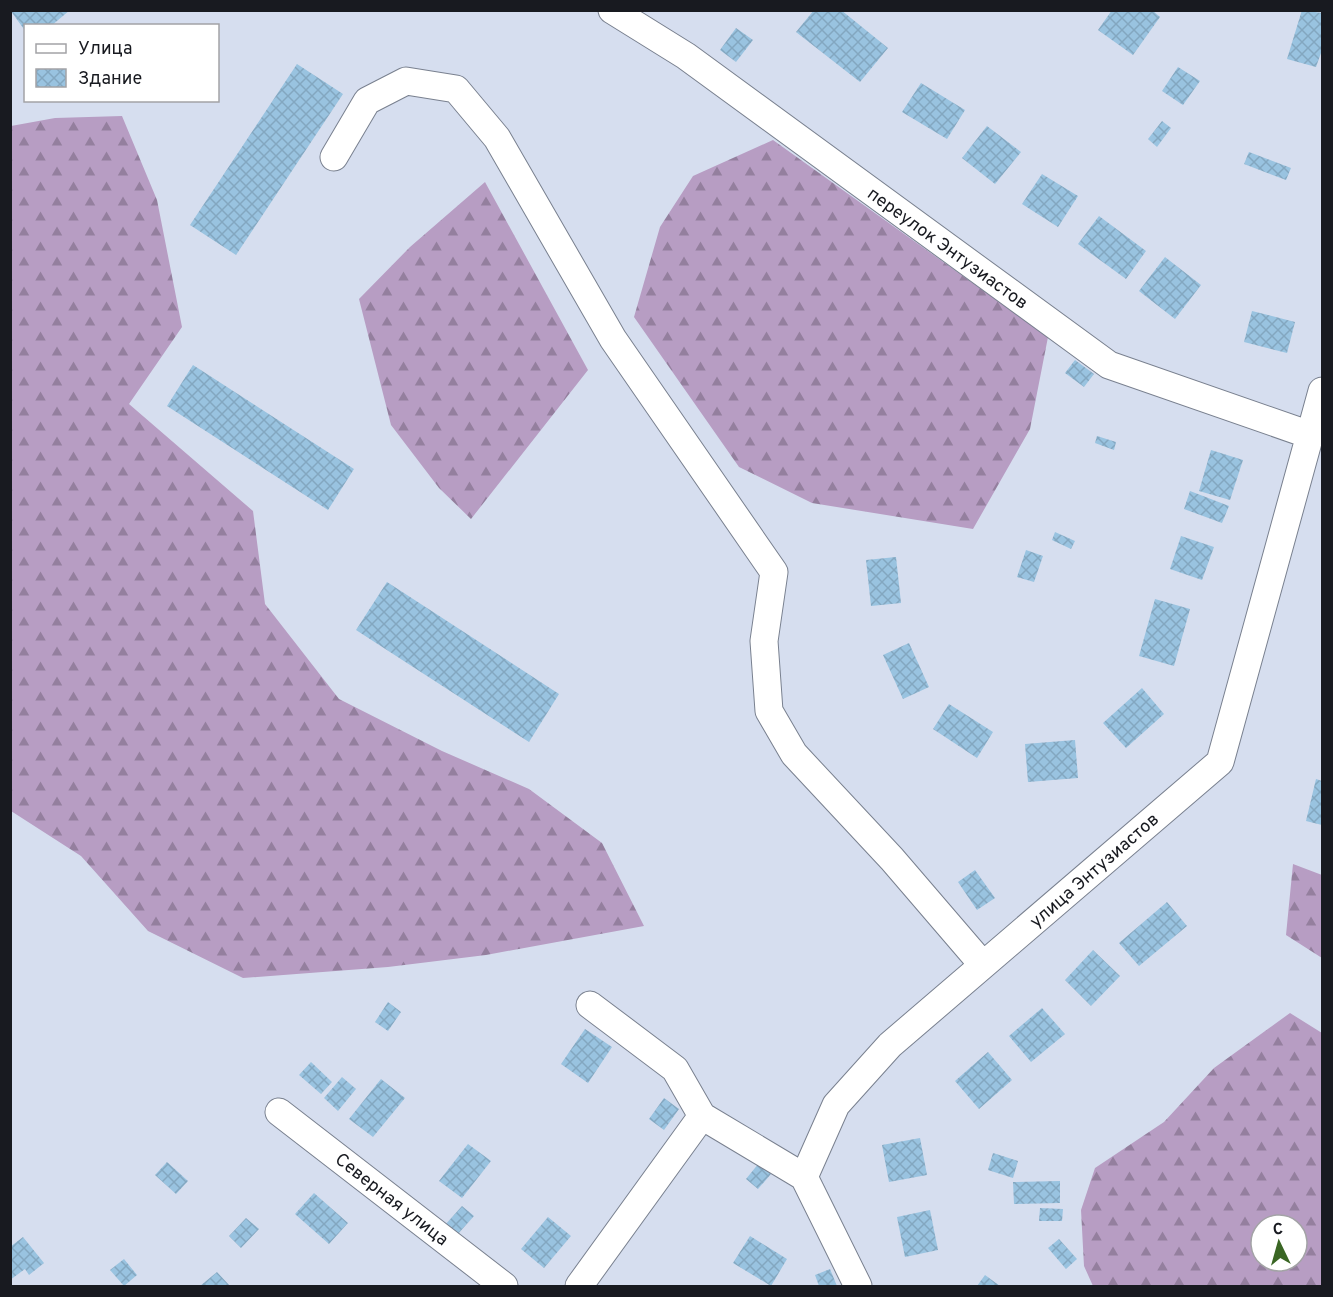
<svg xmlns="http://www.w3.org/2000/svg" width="1333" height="1297" viewBox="0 0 1333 1297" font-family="Overpass,sans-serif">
	<defs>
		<pattern id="forest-firs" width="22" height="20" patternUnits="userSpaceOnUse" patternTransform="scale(1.5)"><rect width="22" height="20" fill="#b79dc3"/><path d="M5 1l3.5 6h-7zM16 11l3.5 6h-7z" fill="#947f9e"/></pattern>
		<pattern id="building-cross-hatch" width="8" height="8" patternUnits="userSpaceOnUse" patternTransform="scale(1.5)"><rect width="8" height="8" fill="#99c3e0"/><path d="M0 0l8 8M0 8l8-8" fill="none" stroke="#83a7c0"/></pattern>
	</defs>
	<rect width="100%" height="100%" fill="#d6deef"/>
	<path fill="url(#forest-firs)" fill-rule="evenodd" d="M122 116 157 200 182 327 129 404 253 511 265 604 339 699 442 751 529 789 602 843 644 926 486 955 388 967 243 978 148 931 81 856 11 811V126L55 118Z
		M773 140 1048 337 1030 429 973 529 812 503 739 467 634 317 660 227 693 176Z
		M485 182 588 370 471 519 439 488 391 425 359 299 410 247Z
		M1293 864 1322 875V958L1286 935Z
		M1290 1013 1322 1033V1286H1093L1084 1266 1081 1210 1095 1168 1164 1122 1214 1068ZM1261 1225H1297V1261H1261Z"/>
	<path fill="url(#building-cross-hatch)" d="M10 10H70L51 26H26V32Z
		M814 10H841L888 48 860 82 796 32Z
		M1112 10H1152L1160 17 1133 55 1098 30Z
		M1302 10 1322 13V53H1321L1316 67 1287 59Z
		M736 28 753 40 736 62 720 50Z
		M297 64 343 94 236 255 190 225Z
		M1178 67 1200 81 1183 105 1162 91Z
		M921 83 965 110 947 139 902 112Z
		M1162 121 1171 128 1157 147 1148 139Z
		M987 126 1021 152 995 184 962 158Z
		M1249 152 1291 168 1286 180 1244 164Z
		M1042 174 1078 196 1058 227 1022 204Z
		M1099 216 1146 251 1126 279 1078 244Z
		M1165 257 1201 285 1175 319 1139 291Z
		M1252 311 1295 322 1287 353 1244 342Z
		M1075 360 1094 374 1084 387 1065 373Z
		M193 365 354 469 328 510 167 406Z
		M1097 436 1116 442 1114 450 1095 443Z
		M1211 450 1243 460 1230 500 1199 491Z
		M1190 491 1229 506 1222 523 1184 509Z
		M1055 532 1075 541 1071 549 1052 540Z
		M1181 536 1214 547 1202 580 1170 569Z
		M1026 550 1043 556 1034 582 1017 577Z
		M896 557 901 603 871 606 866 560Z
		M387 582 559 694 529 742 356 630Z
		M1155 599 1190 609 1174 666 1139 656Z
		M909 643 929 687 903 699 883 655Z
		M1142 688 1164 714 1126 748 1103 723Z
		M949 704 993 732 977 758 933 729Z
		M1075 740 1078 778 1028 782 1025 744Z
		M1316 779 1322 781V825L1306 821Z
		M975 870 995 898 977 910 958 882Z
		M1167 902 1187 926 1139 966 1119 943Z
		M1093 950 1120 976 1091 1006 1065 980Z
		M388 1002 401 1012 388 1031 375 1022Z
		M1042 1008 1065 1034 1031 1062 1009 1036Z
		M585 1029 612 1047 588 1083 561 1064Z
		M988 1052 1012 1080 979 1109 955 1081Z
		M311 1062 332 1082 321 1094 299 1075Z
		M342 1077 356 1089 338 1111 324 1098Z
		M381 1079 405 1098 373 1137 349 1119Z
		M664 1098 679 1109 664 1130 649 1119Z
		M920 1138 927 1175 889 1182 882 1145Z
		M468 1144 491 1161 462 1198 439 1181Z
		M993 1153 1018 1161 1013 1178 988 1170Z
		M167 1162 188 1181 176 1194 155 1175Z
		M759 1163 771 1174 758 1189 746 1179Z
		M1060 1181V1203L1014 1204 1013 1182Z
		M314 1193 348 1223 329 1244 295 1214Z
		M462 1206 474 1216 457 1235 445 1225Z
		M1040 1208 1063 1209 1062 1221H1039Z
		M930 1210 938 1250 905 1257 897 1217Z
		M548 1217 571 1236 544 1268 521 1249Z
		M246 1218 259 1229 241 1248 229 1236Z
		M750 1236 787 1259 771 1286 733 1263Z
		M23 1237 44 1263 29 1275 25 1269 10 1280V1247Z
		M1059 1239 1077 1259 1066 1269 1048 1248Z
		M124 1259 137 1275 124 1286 110 1270Z
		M830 1269 837 1286H819L815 1275Z
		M217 1272 230 1286H200Z
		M985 1275 1000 1286H977Z"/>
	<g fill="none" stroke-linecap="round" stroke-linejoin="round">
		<g stroke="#79808f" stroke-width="29">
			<path id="minor" d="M612 10 686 56 1109 365 1310 435
				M334 157 367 101 406 81 456 89 497 138 613 339 774 572 764 641 769 711 794 754 892 859 983 965
				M590 1005 675 1069 702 1116 804 1177
				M279 1112 504 1286
				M579 1286 702 1116
				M858 1286 804 1177 836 1105 890 1045 1220 762 1322 391"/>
		</g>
		<use href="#minor" stroke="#fff" stroke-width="27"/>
	</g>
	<g text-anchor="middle" stroke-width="4.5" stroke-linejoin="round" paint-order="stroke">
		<g font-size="18" fill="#181a20" stroke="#fff">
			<text transform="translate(948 248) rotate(36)" y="6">переулок Энтузиастов</text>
			<text transform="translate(1094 870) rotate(-41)" y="6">улица Энтузиастов</text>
			<text transform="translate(392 1199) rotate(38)" y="6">Северная улица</text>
		</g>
	</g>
	<rect width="1333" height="1297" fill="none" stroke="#181a20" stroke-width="24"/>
	<rect x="24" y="24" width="195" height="78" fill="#ffffff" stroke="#a3a3a6" stroke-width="1.5"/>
	<rect x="36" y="44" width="30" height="9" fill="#ffffff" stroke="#a3a3a6" stroke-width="1.5"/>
	<text x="78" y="54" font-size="18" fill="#181a20">Улица</text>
	<rect x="36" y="69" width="30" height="18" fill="url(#building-cross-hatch)" stroke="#a3a3a6" stroke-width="1.5"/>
	<text x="78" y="84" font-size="18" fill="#181a20">Здание</text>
	<g transform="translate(1279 1243) rotate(355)"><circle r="28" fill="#ffffff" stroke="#a3a3a6" stroke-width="1.5"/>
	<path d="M0-4.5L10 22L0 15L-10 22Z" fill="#3a6624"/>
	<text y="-9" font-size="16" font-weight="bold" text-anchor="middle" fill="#181a20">С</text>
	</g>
</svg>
